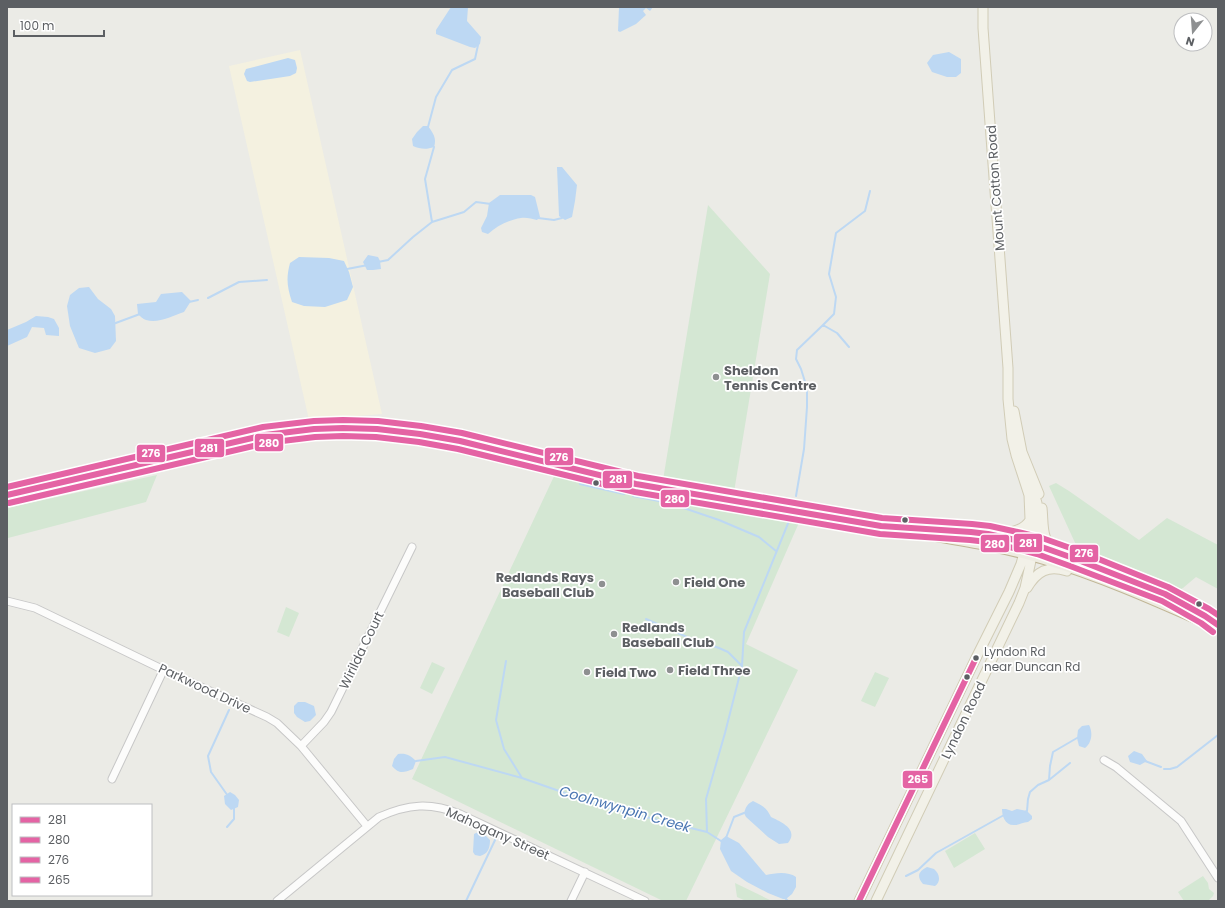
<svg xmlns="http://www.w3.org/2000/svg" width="1225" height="908" viewBox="0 0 1225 908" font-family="Poppins,sans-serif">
	<rect width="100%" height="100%" fill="#ebebe6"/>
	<path fill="#f4f1e0" d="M300 50 382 414 309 420 229 66Z"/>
	<path fill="#d4e7d3" d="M708 205 770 274 734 492 663 480Z
		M556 472 641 490 801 518 746 644 798 670 686 901H663L412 779Z
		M157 475 146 502 8 538 7 540V508Z
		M1056 483 1069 491 1139 540 1167 518 1218 545V589L1196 577 1183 588 1177 591 1171 589 1134 571 1083 552 1077 547 1049 486Z
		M286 607 299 613 289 637 277 632Z
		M432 662 445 668 432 694 420 688Z
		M875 672 889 678 875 707 861 701Z
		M975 833 985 849 954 868 945 851Z
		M1203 876 1208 883 1209 889 1214 893 1213 896 1208 901H1184L1178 892Z
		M735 883 772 901H746L737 897Z"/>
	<path fill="#bdd8f3" d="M451 7H468L467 21 481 37 480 44 475 48 470 47 436 34V30Z
		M619 7H653L650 11 646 8 643 11 646 15 636 24 620 32 618 31Z
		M949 52 961 59V73L956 77H947L932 72 927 63 933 55Z
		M288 58 295 60 297 68 296 73 290 76 250 82 247 81 244 74 246 69Z
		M423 126H428C433 133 437 138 434 147 426 150 420 149 413 146L412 139 417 132Z
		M557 167H562L577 185 575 201 572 217 565 220 559 216Z
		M500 195H531L535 197 540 217 537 220C532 219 526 217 521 218 508 220 497 226 488 234L482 232 481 228 487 216 489 203Z
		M368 255 378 257 380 261 381 269 373 270H367L363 262Z
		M299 257 329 258 344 261 349 272 353 287 347 300 325 307 304 306 292 302C287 287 286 278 290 263Z
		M89 287 98 299 111 309 115 316 116 341 110 349 95 353 79 348 70 326 67 306 70 295 79 288Z
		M182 292 191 301 184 312C172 316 158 324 146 320 143 319 140 316 138 314L137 304 156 302 161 294Z
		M36 316 48 317 54 319 59 328V336L46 335 44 328 32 327 27 337 7 346V330L26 322Z
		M298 702H305L314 706 316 715 310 721 305 722 297 717 294 713V706Z
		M1089 725C1093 732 1092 743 1085 748L1079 746 1077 738 1078 730 1082 726Z
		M1134 751 1142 754 1147 761 1140 765 1130 762 1128 756Z
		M398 754C406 753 410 755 416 761L413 769C403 773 399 774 392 766L394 759Z
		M230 792 235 795 239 800 238 807 231 810 225 804 224 796Z
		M753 801C763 806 766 807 771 817 781 822 799 829 788 843L779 844 768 837 746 817 744 813C746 807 747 804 753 801Z
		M1002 809H1006L1012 811 1017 809 1027 811 1032 816V819L1028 822C1023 822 1020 825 1015 825 1005 826 1002 816 1002 809Z
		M478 832 485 835 490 840C490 848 488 854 480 856L475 855 473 852 474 834Z
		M726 836 739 843 766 875C775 873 788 871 796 877V887L792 894 786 899H783L768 893 747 882 731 871 720 849 721 840Z
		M927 867 934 869C940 874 941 882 935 886L923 884C916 876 919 871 927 867Z"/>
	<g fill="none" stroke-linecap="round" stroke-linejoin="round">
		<path stroke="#bdd8f3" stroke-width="2" d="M428 127 436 97 452 70 475 59 478 45H477
			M538 218 554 220 562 218
			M432 222 425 179 434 147 432 145
			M378 262 388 260 413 237 432 222 464 212 476 202 491 204
			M347 269 368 265
			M208 298 239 282 267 280
			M189 302 198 300
			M113 324 140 314
			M823 325 837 333 849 347
			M580 484 624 494
			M633 496 669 503 719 520 759 537 776 551
			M796 496 804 449 807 407V388L801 369 796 359 797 350 823 325 834 314 836 297 829 274 836 233 865 211 870 191
			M646 619 687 637 719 648 728 652 742 666
			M506 661 496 720 504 749 522 778
			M416 761 445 757 522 778 605 807 707 832 721 841
			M1145 761 1161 767
			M1164 769H1170L1177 767 1218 735
			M1049 780 1050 766 1053 752 1077 738
			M228 796 211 772 208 756 229 710
			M1025 812 1027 811 1028 799 1030 792 1038 785 1049 780 1070 763
			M227 827 234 819V808
			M707 832 706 799 725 733 742 666 744 632 791 516
			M726 838 734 817 744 813
			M906 876 918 870 936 853 1004 815
			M784 897 788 901
			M466 901 496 838"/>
		<g stroke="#c7c7c7" stroke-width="9">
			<path id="minor" d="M7 601 35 608 166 671 267 717 277 723 301 746 367 826
				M301 746 324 722 331 712 412 547
				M1104 760 1116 767 1181 821 1218 878
				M112 779 164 669
				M277 901 379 817C408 804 430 802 460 814L645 901
				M571 901 585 872"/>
		</g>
		<g stroke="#d1ccb6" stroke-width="11">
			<path id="major" d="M1014 411 1022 452 1039 494
				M1042 508C1044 525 1040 543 1059 550
				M993 534C1006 533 1023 532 1030 520
				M1027 588C1037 571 1048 565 1067 571
				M859 901 976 658 1009 592 1021 564 1024 553 1030 519 1029 495 1016 455 1012 439 1008 399V368L983 28V7
				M876 901 1019 603 1025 588 1032 556 1037 516V503L1033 490"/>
		</g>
		<g stroke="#c0b696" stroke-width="12">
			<path id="highway" d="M7 495 265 435 314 429 343 428 377 429 420 434 460 441 636 484 881 526C935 537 991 543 1044 559 1104 577 1161 603 1218 628
				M929 530 971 532 988 534 1039 546 1073 558 1143 585 1165 594 1198 612"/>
		</g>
		<use href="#minor" stroke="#fcfcfb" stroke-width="7"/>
		<use href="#major" stroke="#f2f1e8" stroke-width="9"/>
		<use href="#highway" stroke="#eeece2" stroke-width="10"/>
		<g stroke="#fff" stroke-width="9">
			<path id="bus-1" d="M7 495 265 435 314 429 343 428 377 429 420 434 460 441 636 484 881 526 971 532 988 534 1020 541 1039 546 1073 558 1165 594 1205 616 1218 625"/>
		</g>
		<g stroke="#fff" stroke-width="9">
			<path id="bus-2" d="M9 503 266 443 315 437 343 436 376 437 419 442 458 449 635 492 880 534 970 540 987 542 1018 549 1037 554 1070 566 1162 601 1201 623 1213 632"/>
		</g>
		<g stroke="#fff" stroke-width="9">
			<path id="bus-3" d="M7 487 263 427 314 421 343 420 378 421 421 426 462 433 638 476 882 518 972 524 990 526 1022 533 1042 538 1076 550 1168 587 1209 609 1218 615"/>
		</g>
		<g stroke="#fff" stroke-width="9">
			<path id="bus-4" d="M859 901 976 658"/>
		</g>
		<use href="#bus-1" stroke="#e463a4" stroke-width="6"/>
		<use href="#bus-2" stroke="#e463a4" stroke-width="6"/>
		<use href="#bus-3" stroke="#e463a4" stroke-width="6"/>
		<use href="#bus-4" stroke="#e463a4" stroke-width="6"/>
	</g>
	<g fill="#8e9091" stroke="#fff" stroke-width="1.5">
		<circle cx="716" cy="377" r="4"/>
		<circle cx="676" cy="582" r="4"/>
		<circle cx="602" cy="584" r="4"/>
		<circle cx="614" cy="634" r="4"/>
		<circle cx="670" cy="670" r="4"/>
		<circle cx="587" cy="672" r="4"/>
	</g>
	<g fill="#5c5f63" stroke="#fff" stroke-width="1.5">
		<circle cx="596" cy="483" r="3.5"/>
		<circle cx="905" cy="520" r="3.5"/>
		<circle cx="1199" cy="604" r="3.5"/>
		<circle cx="976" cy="658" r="3.5"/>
		<circle cx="967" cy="677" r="3.5"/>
	</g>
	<g text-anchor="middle" stroke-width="3.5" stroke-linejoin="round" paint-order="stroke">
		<g font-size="12" fill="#5c5f63" stroke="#fff" text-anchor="start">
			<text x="984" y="656">Lyndon Rd<tspan x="984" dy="15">near Duncan Rd</tspan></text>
		</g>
		<g font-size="13" fill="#5c5f63" stroke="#fff">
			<text transform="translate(995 188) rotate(-94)" y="5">Mount Cotton Road</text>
			<text transform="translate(361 650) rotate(-64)" y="5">Wirilda Court</text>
			<text transform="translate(205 688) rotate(25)" y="5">Parkwood Drive</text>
			<text transform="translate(963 720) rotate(-64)" y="5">Lyndon Road</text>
			<text transform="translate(498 833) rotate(24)" y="5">Mahogany Street</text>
		</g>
		<g font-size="13" font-weight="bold" fill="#5c5f63" stroke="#fff" text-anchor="start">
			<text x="724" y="375">Sheldon<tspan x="724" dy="15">Tennis Centre</tspan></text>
			<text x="594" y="582" text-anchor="end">Redlands Rays<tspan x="594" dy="15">Baseball Club</tspan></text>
			<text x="684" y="587">Field One</text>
			<text x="622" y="632">Redlands<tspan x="622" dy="15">Baseball Club</tspan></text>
			<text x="678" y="675">Field Three</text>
			<text x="595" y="677">Field Two</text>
		</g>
		<g font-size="14" font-style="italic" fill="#4a76b2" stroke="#fff">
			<text transform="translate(625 809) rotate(16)" y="5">Coolnwynpin Creek</text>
		</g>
	</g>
	<g stroke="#fff" stroke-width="1.5">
		<rect x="254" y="433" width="30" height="19" rx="4" fill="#e463a4"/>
		<rect x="194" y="438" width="31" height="20" rx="4" fill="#e463a4"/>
		<rect x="136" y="444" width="30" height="19" rx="4" fill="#e463a4"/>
		<rect x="544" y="447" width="30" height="19" rx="4" fill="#e463a4"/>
		<rect x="602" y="470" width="31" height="19" rx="4" fill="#e463a4"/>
		<rect x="660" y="489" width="30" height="19" rx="4" fill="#e463a4"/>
		<rect x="1013" y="533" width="30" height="20" rx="4" fill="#e463a4"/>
		<rect x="980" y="534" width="30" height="19" rx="4" fill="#e463a4"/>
		<rect x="1069" y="544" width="30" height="19" rx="4" fill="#e463a4"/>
		<rect x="902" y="770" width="31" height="19" rx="4" fill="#e463a4"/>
	</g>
	<g font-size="11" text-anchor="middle" font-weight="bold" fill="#fff">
		<text x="269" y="447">280</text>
		<text x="209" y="452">281</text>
		<text x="151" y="457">276</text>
		<text x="559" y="461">276</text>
		<text x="618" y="483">281</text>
		<text x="675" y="503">280</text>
		<text x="1028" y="547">281</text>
		<text x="995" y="548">280</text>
		<text x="1084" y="557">276</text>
		<text x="918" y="783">265</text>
	</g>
	<rect width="1225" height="908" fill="none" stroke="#5c5f63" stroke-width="16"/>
	<rect x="12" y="804" width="140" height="92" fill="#ffffff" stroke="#bebfc1"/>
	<rect x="20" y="817" width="20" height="6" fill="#e463a4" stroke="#bebfc1"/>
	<text x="48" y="824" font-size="12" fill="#5c5f63">281</text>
	<rect x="20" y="837" width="20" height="6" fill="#e463a4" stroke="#bebfc1"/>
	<text x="48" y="844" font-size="12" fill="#5c5f63">280</text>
	<rect x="20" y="857" width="20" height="6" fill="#e463a4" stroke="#bebfc1"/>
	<text x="48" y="864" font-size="12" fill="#5c5f63">276</text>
	<rect x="20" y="877" width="20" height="6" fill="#e463a4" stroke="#bebfc1"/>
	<text x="48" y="884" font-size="12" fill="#5c5f63">265</text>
	<g transform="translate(1193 32) rotate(197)"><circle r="19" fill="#ffffff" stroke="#bebfc1"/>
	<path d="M0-3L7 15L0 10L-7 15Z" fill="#8e9091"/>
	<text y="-6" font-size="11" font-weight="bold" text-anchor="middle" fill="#5c5f63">N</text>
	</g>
	<path d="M14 30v6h90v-6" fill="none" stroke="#5c5f63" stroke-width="2"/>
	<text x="20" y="30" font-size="12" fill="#5c5f63" stroke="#ffffff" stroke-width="3" paint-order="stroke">100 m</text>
</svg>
